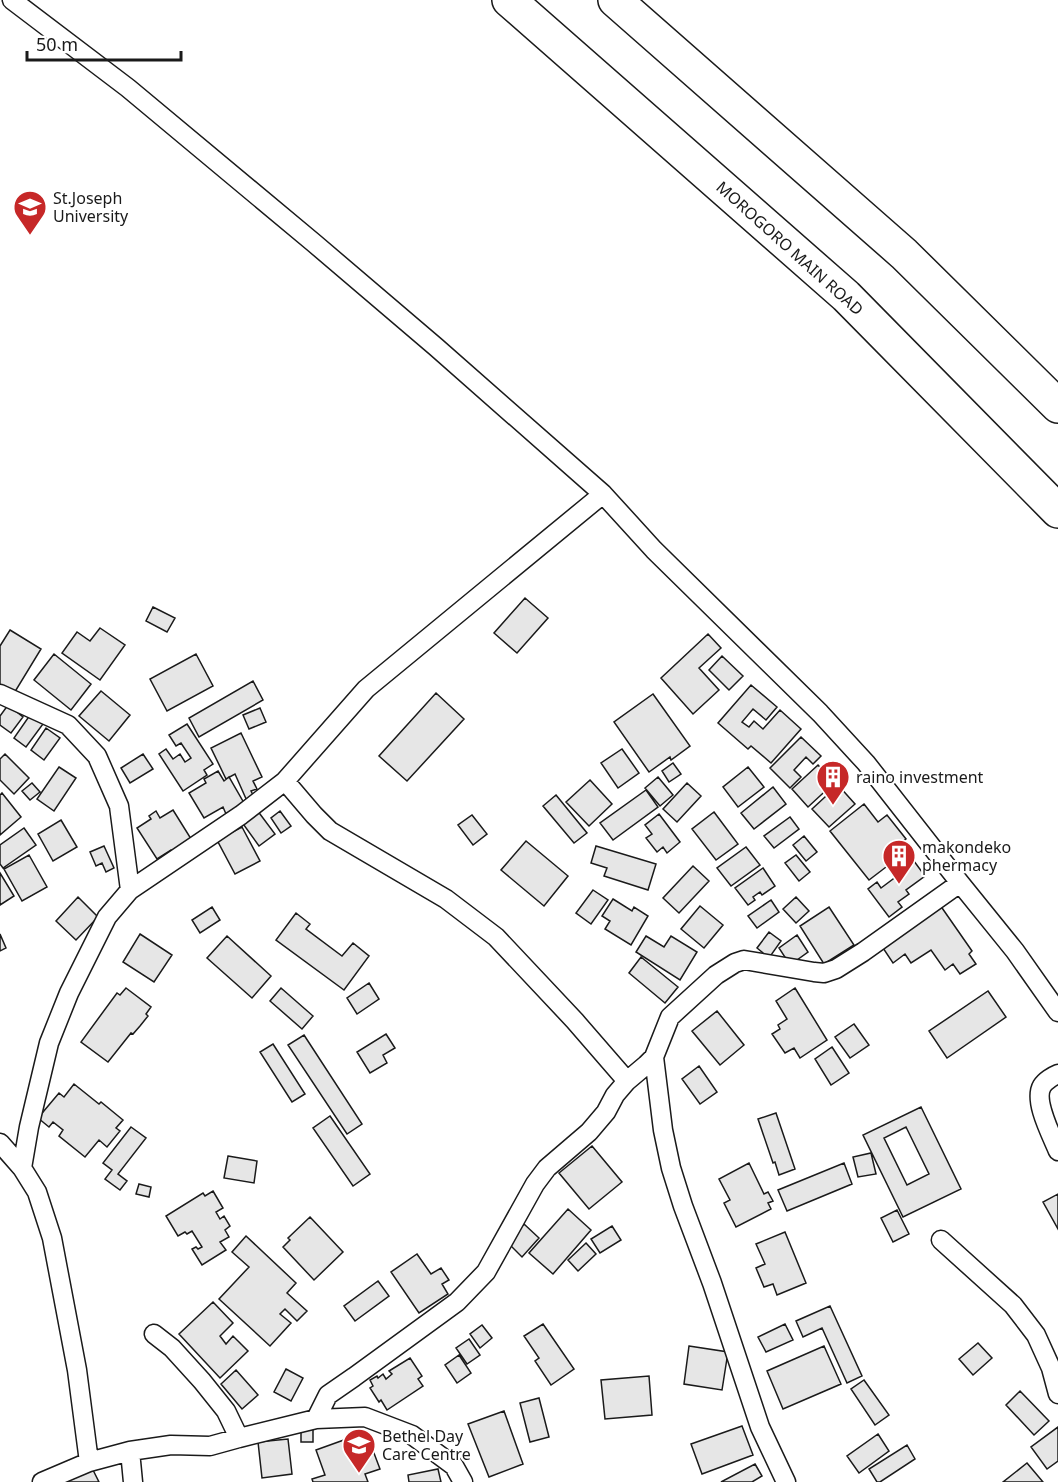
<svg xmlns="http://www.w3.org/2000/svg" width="1058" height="1482" viewBox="0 0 1058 1482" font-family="'Noto Sans',sans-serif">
	<rect width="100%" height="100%" fill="#fff"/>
	<path fill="#e6e6e6" stroke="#1a1a1a" stroke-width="1.5" fill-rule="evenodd" d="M525 598 548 618 517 653 494 633Z
		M153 607 175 618 167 632 146 621Z
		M100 628 125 645 100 680 62 653 77 632 90 641Z
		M10 630 41 649 13 695 0 687V646Z
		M708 634 721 648 699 668 719 690 693 714 661 678Z
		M54 654 91 684 71 710 34 680Z
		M196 654 213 686 167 711 150 679Z
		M722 656 743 676 729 690 709 670Z
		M253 681 263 700 199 737 189 718Z
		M751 685 777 707 766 720 753 709 742 722 749 727 754 721 763 729 780 710 801 729 771 763 751 746 748 749 718 723Z
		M101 691 130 715 109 741 79 716Z
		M436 693 464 719 407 781 379 756Z
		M653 694 690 746 671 760 670 757 649 772 614 722Z
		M8 705 23 717 11 733 0 725V716Z
		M260 708 266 722 249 729 243 715Z
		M30 715 43 724 26 747 14 738Z
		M187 724 213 764 204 770 207 775 183 791 159 754 166 749 173 759 180 754 185 762 191 758 181 743 176 746 169 735Z
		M46 728 60 738 44 760 31 750Z
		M241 733 262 777 253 781 257 789 251 791 254 797 247 801 235 774 226 779 211 748Z
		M801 737 821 756 813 764 806 757 794 770 801 777 790 788 770 768Z
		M622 749 639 773 618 788 601 763Z
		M5 754 29 778 14 794 0 780V759Z
		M143 754 153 769 130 783 121 768Z
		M673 763 681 774 669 782 662 771Z
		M818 765 834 783 808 807 792 789Z
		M59 767 76 778 54 811 37 799Z
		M748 767 764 787 738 807 723 787Z
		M218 771 224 781 229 777 244 803 226 814 223 807 204 818 189 793 206 783 204 779Z
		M658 777 673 795 660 806 645 788Z
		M590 780 612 804 589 826 566 802Z
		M32 783 40 792 30 800 22 791Z
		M687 783 701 796 677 822 663 809Z
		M838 785 855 804 829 827 812 809Z
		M773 787 786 804 754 829 741 813Z
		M646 790 658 807 613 840 600 823Z
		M2 793 21 817 0 835V795Z
		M556 795 587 833 574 843 543 806Z
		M864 804 878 822 887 815 906 839 884 857 890 864 869 880 830 831Z
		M173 810 193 842 174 855 171 850 157 859 137 828 151 819 149 816 156 811 160 818Z
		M257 810 275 834 259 846 241 821Z
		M280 811 291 826 281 833 271 818Z
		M714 812 738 844 716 860 692 829Z
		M659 814 680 842 667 853 663 847 657 852 646 838 652 834 645 825Z
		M472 815 487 834 473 845 458 825Z
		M790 817 799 829 774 848 764 836Z
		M61 820 77 847 53 861 38 834Z
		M242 827 260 861 235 874 217 840Z
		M24 828 36 845 3 868 0 864V845Z
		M804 836 817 852 806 861 793 845Z
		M526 841 568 876 544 906 501 870Z
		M104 846 114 868 106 872 102 863 96 866 90 852Z
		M596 846 656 864 648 890 604 876 607 868 591 863Z
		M746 847 760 865 731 886 717 868Z
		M29 855 47 887 22 901 4 869Z
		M796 855 810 872 799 881 785 863Z
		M911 857 925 876 906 890 909 894 898 902 902 907 889 917 868 889 877 882 881 888 905 870 902 864Z
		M693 866 709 881 679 913 663 898Z
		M763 868 775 886 762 895 760 892 753 897 755 900 748 905 735 888Z
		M0 873 14 896 0 905Z
		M593 890 608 900 591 924 576 913Z
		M78 897 98 917 76 940 56 921Z
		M796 897 809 911 796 923 783 909Z
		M613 899 632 911 634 907 648 916 631 945 605 929 610 921 602 916Z
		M771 900 779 912 757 928 748 916Z
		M940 905 972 951 969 954 976 964 960 974 953 964 945 970 931 950 911 963 905 954 893 963 881 945Z
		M700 906 723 925 704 948 681 929Z
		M212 907 220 920 200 933 192 920Z
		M829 907 854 945 824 964 800 926Z
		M296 913 310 924 306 929 342 956 353 943 369 956 344 990 276 940Z
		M769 932 781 941 769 958 757 948Z
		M0 934 6 948 0 951Z
		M140 934 172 955 154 982 123 962Z
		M797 935 808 952 790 965 779 948Z
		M227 936 271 976 252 998 207 958Z
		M646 936 664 947 671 936 697 952 680 980 636 952Z
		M641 957 678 987 665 1003 629 973Z
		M369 983 379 999 357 1014 347 998Z
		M126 988 151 1007 146 1014 148 1016 140 1026 133 1034 131 1033 108 1062 81 1042 117 993 120 995Z
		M281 988 313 1016 302 1029 270 1001Z
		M795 988 827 1040 800 1058 794 1048 785 1053 772 1034 780 1029 778 1025 787 1019 776 1001Z
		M988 991 1006 1017 947 1058 929 1031Z
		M717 1011 744 1045 720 1065 692 1031Z
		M854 1024 869 1045 850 1058 835 1037Z
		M386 1034 395 1048 383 1055 387 1063 370 1073 357 1052Z
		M304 1035 362 1124 347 1134 288 1045Z
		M273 1044 305 1094 292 1102 260 1052Z
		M832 1047 849 1073 831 1085 815 1059Z
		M699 1066 717 1092 700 1104 682 1079Z
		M74 1084 99 1104 101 1102 123 1120 116 1128 120 1131 107 1147 99 1140 85 1157 59 1136 63 1130 53 1122 49 1127 38 1118 59 1093 64 1097Z
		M921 1107 961 1189 903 1217 863 1135ZM906 1127 929 1174 907 1185 884 1138Z
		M776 1113 795 1169 779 1175 775 1162 773 1163 758 1119Z
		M330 1116 370 1174 353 1186 313 1128Z
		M131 1127 146 1138 118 1174 127 1181 120 1190 105 1179 112 1170 103 1163Z
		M592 1146 622 1182 589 1209 559 1173Z
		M871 1153 876 1174 858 1177 853 1157Z
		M228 1156 257 1161 254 1183 224 1178Z
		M749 1163 764 1194 768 1192 773 1201 768 1203 771 1209 736 1227 724 1203 730 1200 719 1179Z
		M844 1163 852 1184 787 1211 778 1190Z
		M139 1184 151 1187 149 1197 136 1194Z
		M213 1191 223 1208 216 1212 220 1219 224 1216 230 1226 225 1230 229 1237 220 1242 226 1250 202 1265 192 1249 196 1247 198 1249 202 1247 192 1231 187 1234 185 1232 178 1236 166 1216 203 1193 205 1196Z
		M1058 1194V1229L1043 1202Z
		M568 1209 591 1230 553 1274 529 1253Z
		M897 1210 909 1234 893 1242 881 1218Z
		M310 1217 343 1252 314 1280 283 1247 290 1240 288 1238Z
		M524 1224 539 1238 522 1257 507 1242Z
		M612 1226 621 1240 600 1253 591 1239Z
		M785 1232 806 1283 777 1295 773 1284 764 1287 756 1268 765 1264 756 1244Z
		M246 1236 296 1283 287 1293 307 1311 297 1321 285 1309 280 1314 291 1323 270 1346 219 1299 249 1267 232 1252Z
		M586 1243 596 1254 578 1271 568 1260Z
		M417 1254 431 1274 441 1268 449 1280 442 1284 448 1294 419 1313 391 1272Z
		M378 1281 389 1296 355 1321 344 1306Z
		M213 1302 233 1323 220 1336 226 1344 233 1336 248 1351 220 1378 179 1334Z
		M830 1306 862 1376 847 1383 822 1328 803 1337 796 1321Z
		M543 1324 574 1369 551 1385 535 1361 539 1358 524 1336Z
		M785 1324 793 1340 766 1352 758 1337Z
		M482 1325 492 1338 480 1348 470 1334Z
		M469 1339 480 1355 467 1364 456 1348Z
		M978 1343 992 1358 973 1375 959 1359Z
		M689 1346 728 1352 722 1390 684 1384Z
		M824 1346 841 1384 783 1409 767 1371Z
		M459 1355 471 1373 457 1383 445 1365Z
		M410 1358 422 1376 418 1379 423 1386 387 1410 381 1400 379 1402 370 1388 373 1386 370 1380 377 1376 378 1378 383 1374 386 1379 392 1374 389 1371Z
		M286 1369 303 1378 291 1401 274 1392Z
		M236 1370 258 1395 242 1409 221 1384Z
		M649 1376 652 1415 605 1419 601 1380Z
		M864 1380 889 1415 875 1425 851 1389Z
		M1020 1391 1049 1421 1034 1435 1006 1405Z
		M539 1398 549 1437 530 1442 520 1403Z
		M504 1411 523 1464 489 1477 468 1424Z
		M742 1426 753 1455 702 1474 691 1444Z
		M1058 1427V1461L1047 1469 1031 1447Z
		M301 1428H313V1442H301Z
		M366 1432 380 1469 365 1474 368 1482H313L312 1479 325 1475 316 1450Z
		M878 1434 889 1451 859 1473 847 1456Z
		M288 1439 292 1474 262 1478 258 1442Z
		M907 1445 915 1459 880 1482H877L869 1469Z
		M1027 1463 1043 1482H1003Z
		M755 1464 762 1476 752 1482H721Z
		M438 1469 441 1482H409L408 1475Z
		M93 1470 99 1482H65Z"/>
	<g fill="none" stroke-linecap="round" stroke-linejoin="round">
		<g stroke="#1a1a1a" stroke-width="21">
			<path id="street" d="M12 0 128 88 314 243 436 347 603 494 654 550 820 713 866 763 960 883 1015 951 1058 1012
				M0 694 68 725 97 756 119 806 130 890 107 917 69 993 49 1043 29 1127 22 1168
				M285 781 314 815 330 831 446 899 496 937 575 1021 627 1081
				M130 890 241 815 285 781 366 689 603 494
				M654 1057 663 1130 671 1168 683 1206 712 1283 760 1427 786 1482
				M1058 1074C1053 1076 1045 1081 1042 1086 1033 1101 1052 1136 1058 1151
				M0 1143 22 1168 37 1192 52 1238 77 1370 89 1462
				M941 1240 1013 1305 1036 1335 1051 1368 1058 1394
				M154 1334 172 1348 202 1381 226 1411 239 1438
				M316 1419 328 1395 354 1377 457 1302 486 1272 535 1184 547 1168 589 1132 606 1112 615 1095 627 1081 646 1065 654 1057 670 1017 716 975 735 963 744 960 814 972 824 973 836 969 863 952 960 883
				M130 1451 133 1482
				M42 1482 89 1462 130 1451 171 1445 210 1446 239 1438 316 1419 365 1417 412 1435 454 1466 463 1482"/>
		</g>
		<g stroke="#1a1a1a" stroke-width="36">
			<path id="highway" d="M509 0 846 296 1058 511
				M615 0 904 254 1058 406"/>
		</g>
		<use href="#street" stroke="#fff" stroke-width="18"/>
		<use href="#highway" stroke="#fff" stroke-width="33"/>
	</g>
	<defs>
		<g id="university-pin" transform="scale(1.725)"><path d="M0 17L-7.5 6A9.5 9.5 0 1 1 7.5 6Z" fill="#c62828" stroke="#fff"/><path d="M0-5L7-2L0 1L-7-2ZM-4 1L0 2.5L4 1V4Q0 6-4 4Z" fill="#fff"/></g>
		<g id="building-pin" transform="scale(1.725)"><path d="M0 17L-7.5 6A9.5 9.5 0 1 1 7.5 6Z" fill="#c62828" stroke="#fff"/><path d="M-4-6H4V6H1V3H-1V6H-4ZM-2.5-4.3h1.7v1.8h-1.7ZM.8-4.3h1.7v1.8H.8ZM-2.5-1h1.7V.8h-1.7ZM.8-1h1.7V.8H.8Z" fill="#fff"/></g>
		<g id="school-pin" transform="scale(1.725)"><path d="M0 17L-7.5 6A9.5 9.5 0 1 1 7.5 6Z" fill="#c62828" stroke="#fff"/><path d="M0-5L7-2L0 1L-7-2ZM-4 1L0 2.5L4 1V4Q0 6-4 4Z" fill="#fff"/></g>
	</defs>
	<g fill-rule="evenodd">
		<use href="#university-pin" x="30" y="207"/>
		<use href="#building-pin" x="833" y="777"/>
		<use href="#building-pin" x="899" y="856"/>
		<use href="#school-pin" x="359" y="1445"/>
	</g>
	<g text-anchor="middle" stroke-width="4.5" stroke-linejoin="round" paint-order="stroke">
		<g font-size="16" fill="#1a1a1a" stroke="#fff" text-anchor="start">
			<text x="53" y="204">St.Joseph<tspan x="53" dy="18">University</tspan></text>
			<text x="856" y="783">raino investment</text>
			<text x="922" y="853">makondeko<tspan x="922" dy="18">phermacy</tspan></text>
			<text x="382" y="1442">Bethel Day<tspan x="382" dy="18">Care Centre</tspan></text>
		</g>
		<g font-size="16" fill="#1a1a1a" stroke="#fff">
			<text transform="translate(790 248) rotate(42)" y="6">MOROGORO MAIN ROAD</text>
		</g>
	</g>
	<path d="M27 51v9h154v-9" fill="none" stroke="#1a1a1a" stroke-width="3"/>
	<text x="36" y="51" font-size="18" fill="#1a1a1a" stroke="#ffffff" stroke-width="4.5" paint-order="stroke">50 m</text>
</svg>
